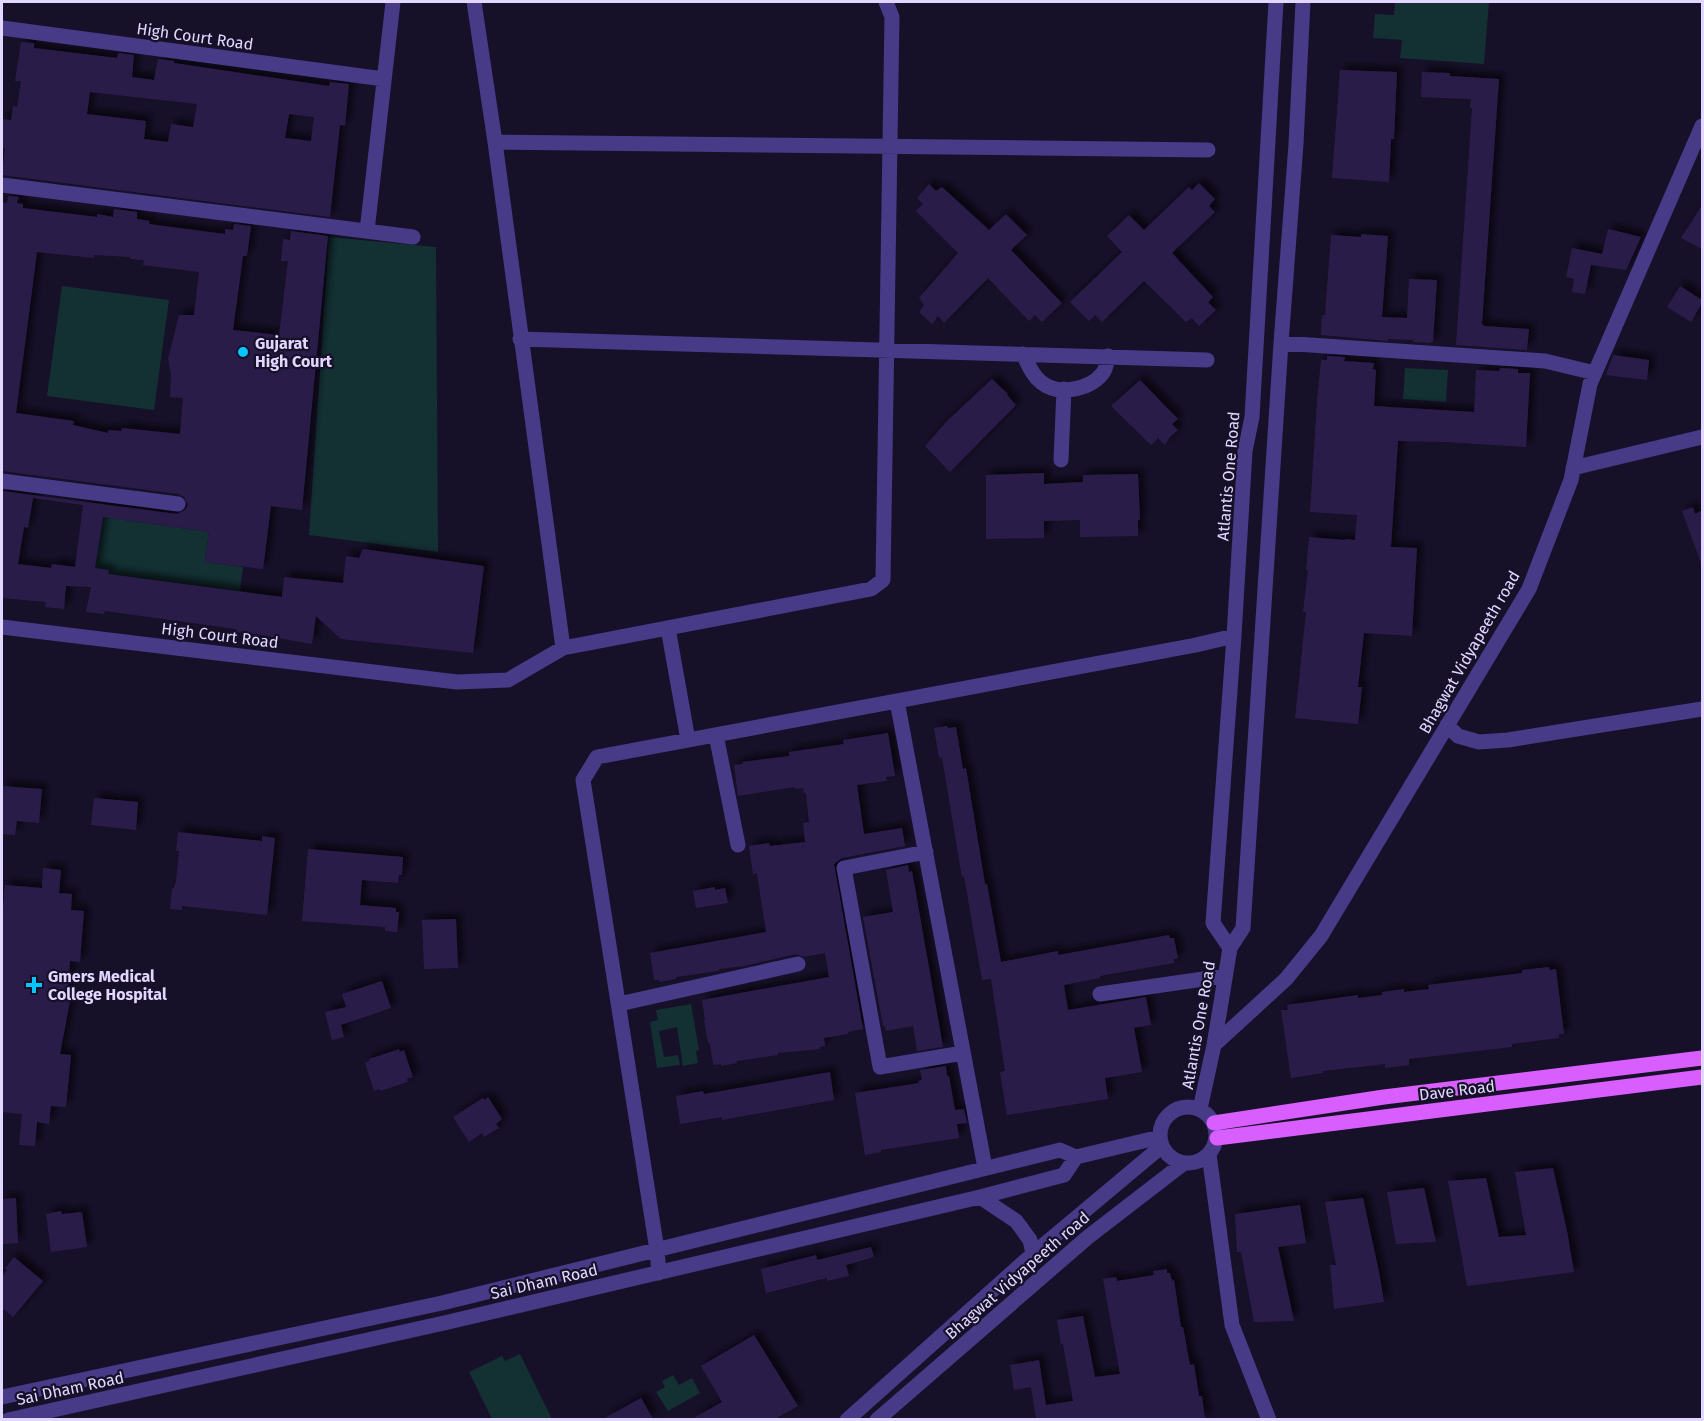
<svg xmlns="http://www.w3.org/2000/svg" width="1704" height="1421" viewBox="0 0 1704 1421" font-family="'Fira Sans',sans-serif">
	<defs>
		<filter id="shadow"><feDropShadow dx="5.5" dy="-5.5" stdDeviation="3" flood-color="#0009"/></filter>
	</defs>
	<rect width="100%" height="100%" fill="#171029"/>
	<path fill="#133033" d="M1395 2H1489L1484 64 1400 58 1402 40 1373 38 1375 14 1394 15Z
		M329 237 436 247 438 552 309 535Z
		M62 286 169 300 154 410 47 396Z
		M1405 368 1448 370 1446 402 1403 399Z
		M103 517 209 532 205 562 243 567 240 591 108 574 109 570 95 568Z
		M691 1004 699 1050 696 1051 698 1063 683 1066 677 1027 659 1031 664 1057 678 1055 680 1065 657 1068 650 1022 658 1020 656 1010Z
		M520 1354 552 1419H492L469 1372 502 1356 505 1361Z
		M673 1375 679 1385 692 1378 700 1393 668 1411 656 1392 665 1387 662 1381Z"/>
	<path fill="#2b1c4a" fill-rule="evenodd" filter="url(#shadow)" d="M21 42 34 43V48L117 58 118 53 134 55 132 77 154 80 158 59 174 61V63L329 86 330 82 349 84 345 126 340 125 330 217 2 175 5 149 2 148V119L11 120 13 106 17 107 21 81H15ZM90 92 197 104 193 127 171 124 168 142 144 139 146 121 87 114ZM289 114 314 117 311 141 285 138Z
		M1340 70 1397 72 1394 139H1391L1389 182 1332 178Z
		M1422 72 1450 73V76L1499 79 1482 324 1484 326 1529 329 1527 350 1456 345 1472 108H1470L1471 99 1421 97Z
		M1199 183 1215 199 1209 206 1215 212 1172 253 1213 297 1208 302 1216 310 1199 326 1192 318 1186 322 1144 281 1102 322 1095 315 1089 321 1070 302 1122 252 1107 236 1129 215 1144 230 1189 187 1192 190Z
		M929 184 936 191 942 187 989 230 1006 214 1027 235 1011 250 1062 303 1042 322 1035 315 1029 321 988 278 944 323 938 316 932 324 919 312 924 305 919 298 958 253 916 211 923 204 917 198Z
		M8 196 19 197 17 203 23 204V208L97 217V214L113 217 114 209 137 212V219L150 221 149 224 225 234V229L233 230 234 224 251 226 247 256H243L233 330 279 335 288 261H281L283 239 290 240 291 231 328 236 302 510 271 506 263 569 205 562 209 532 103 517 95 568 109 570 108 574 282 597 284 577 343 583 346 556 359 558 363 549 484 566 473 653 341 639 316 616 312 644 255 634 236 632V629L105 611 104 614 86 612 91 587 66 586 64 609 45 607 46 602 2 598V491L177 514 185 510 188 505 184 497 179 494 2 471V202L7 203ZM37 252 94 258V255L130 257V259L144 260 143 265 199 272 194 315H179L168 359 171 375 170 397 183 398 180 434 122 428 121 431 108 430V433L73 425 74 421 16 413ZM33 498 83 505 75 567 52 564 51 568 18 564 24 527 28 528Z
		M1702 205V249L1681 238Z
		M1608 229 1641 237 1626 270 1591 265 1585 294 1572 292 1574 279 1566 277 1572 248 1602 254Z
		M1361 234 1388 236 1382 317 1407 318 1409 279 1437 280 1433 342H1431V343L1413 342V340L1388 339V341L1321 335 1322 315H1325L1331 235 1361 237Z
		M1680 286 1702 300V303L1691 322 1667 307Z
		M1613 355 1649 360 1647 380 1606 375Z
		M1327 356 1345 357 1344 361 1374 363 1373 369 1376 370 1374 406 1474 412 1476 370 1499 371 1500 368 1518 369V373H1530L1526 447 1447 442 1398 441 1391 547 1417 548 1412 636 1364 633 1358 687H1362L1358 724 1295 718 1306 612H1303L1308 570H1306L1309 537 1345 540V539L1355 540 1357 515 1310 512 1317 401 1321 360H1327Z
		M992 379 1008 394 1007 395 1016 405 950 472 925 446 947 421Z
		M1140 380 1178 419 1172 424 1178 430 1170 437 1165 445 1158 438 1151 445 1111 406Z
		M1044 473V484L1083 482V475L1138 474 1140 520H1138V536L1080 537V520L1044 521V538L986 539V475Z
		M1693 507 1695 514 1702 510 1701 563 1682 511Z
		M947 726 948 728 956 727 963 769 966 768 985 884H987L1001 962 1058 951V955L1169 935 1170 938H1174L1178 958 1174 959V963L1100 976V978L1064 985 1068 1010 1146 997 1151 1025 1134 1028 1142 1072 1105 1078 1108 1099 1007 1115 1000 1072 1005 1071 991 979 982 980 964 876 962 877 942 757 939 758 934 728Z
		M888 733 895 776 886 777 887 781 857 785 864 834 902 828 905 846 842 858 834 864 863 1029 848 1032V1034L824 1038 825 1046 820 1047V1049L778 1053V1055L737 1061V1063L721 1066V1064L713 1065 710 1043H708L704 1020H705L702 1000 829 977 825 953 804 957 796 954 744 966 719 969V971L676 977V979L660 982 659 980H654L650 953 766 932 757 873 753 874 749 846 769 843 770 846 805 842 803 823 809 822 806 793H804L803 788 795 789 794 787 738 796 734 765 742 764V762L789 756V752L844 744 843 740Z
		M2 786 42 789 39 823 17 821 15 835 2 834Z
		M94 798 138 802 136 830 91 825Z
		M178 832 262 841V836L275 838 267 915 182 906V910L170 909 172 888H174L176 881 179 851H176Z
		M308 849 403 857 402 875H399L398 883 362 880 360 905 396 908V912H399L397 932 385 931V927L302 921Z
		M908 865 909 872 912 871 943 1047 917 1051 913 1026 886 1031 885 1026H883L863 917 893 912 886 870Z
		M43 868 61 870 59 893 72 894 71 910 84 911 80 962 70 961 68 986 70 1001 60 1054 71 1055 66 1107 51 1106 49 1124 37 1122 35 1146 19 1145 22 1114 2 1112V920L5 885 42 888Z
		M715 887V890L725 888 728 903 696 908 693 891Z
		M456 919 458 968 424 969 422 920Z
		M1549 967 1550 970 1556 969 1564 1034H1559V1038L1512 1044V1047L1409 1059V1065L1385 1068V1064L1323 1071V1073L1291 1078 1281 1010H1288L1287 1005 1358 995V998L1382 995V992L1404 989V992L1429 989 1428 985 1522 973V970Z
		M382 981 391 1008 341 1025 344 1037 332 1040 325 1012 346 1007 342 994Z
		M399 1049 400 1052 404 1050 413 1077 407 1079 408 1082 380 1091V1089L374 1091 365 1063 369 1061V1059Z
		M946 1066 947 1076H949L955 1110 964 1109 967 1123 957 1124 959 1138 881 1150V1152L865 1155 855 1093 919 1083 918 1081 922 1080 920 1070Z
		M830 1072 834 1100 722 1120V1117L680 1124 676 1096 703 1091 704 1094Z
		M488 1097 502 1119 496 1124 499 1128 484 1137 482 1133 469 1142 453 1117 483 1098 484 1100Z
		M1553 1168 1567 1231 1574 1272 1467 1286 1448 1181 1486 1178 1499 1237 1526 1235 1515 1172Z
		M1424 1188 1436 1242 1396 1244 1387 1192Z
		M16 1198 18 1243 2 1244V1199Z
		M1363 1198 1379 1272 1384 1302 1334 1309 1330 1265H1336L1325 1202Z
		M1300 1205 1306 1243 1278 1247 1294 1321 1254 1322 1241 1252H1237L1235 1214Z
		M61 1211 62 1214 82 1212 87 1247 51 1252 46 1214Z
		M871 1247 874 1257 846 1265 849 1276 827 1281V1278L766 1293 761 1269 816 1255 817 1260Z
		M14 1257 43 1281 13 1317 2 1308V1277L7 1270 5 1268Z
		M1167 1269V1273H1170L1172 1281 1174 1280 1181 1327H1183L1190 1365 1194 1364 1199 1396H1202L1205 1419H1036L1031 1387 1014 1390 1010 1365 1039 1360 1046 1405 1073 1401 1063 1344H1061L1057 1320 1083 1316 1095 1377 1120 1374 1103 1279 1116 1277 1117 1281 1136 1278 1154 1275 1153 1271Z
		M754 1335 798 1406 775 1419H692L722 1402 701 1366Z
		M641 1398 653 1419H603Z"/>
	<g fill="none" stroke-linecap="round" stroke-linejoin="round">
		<path stroke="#473b88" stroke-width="15" d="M474 2 495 142 563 648
			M2 28 384 79
			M495 142 1208 150
			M2 185 413 237
			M367 231 393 2
			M520 339 1207 360
			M1281 343 1545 361 1595 373
			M1023 354C1028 364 1032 375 1041 382 1057 396 1089 390 1102 374 1106 370 1107 362 1108 356
			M1061 460 1064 389
			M1573 468 1702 437
			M2 481 178 504
			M2 627 457 682 508 680 563 648 871 589 883 580 892 17 886 2
			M668 628 688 740
			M897 701 985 1168
			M1447 725 1458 736 1479 742 1508 740 1702 709
			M716 735 738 845
			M926 852 844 868 880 1067 963 1053
			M1230 948 1213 923 1234 636 1245 451 1252 417 1276 2
			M1100 994 1224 976
			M619 1004 798 964
			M1214 1045 1286 979 1321 936 1529 589 1571 480 1590 384 1702 126
			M1160 1135a28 28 0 1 1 56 0a28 28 0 1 1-56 0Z
			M1200 1109 1214 1045 1230 948 1243 928 1281 343 1296 144 1303 2
			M1209 1154 1232 1325 1269 1420
			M980 1197 1016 1221 1030 1240 1033 1254
			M659 1273 657 1250 583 780 597 757 1196 645 1234 636
			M2 1397 442 1303 1060 1150 1076 1157 1160 1137
			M8 1420 444 1323 980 1197 1064 1175 1076 1157
			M847 1420 1033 1254 1162 1146
			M877 1420 1088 1237 1184 1163"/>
		<path stroke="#d85eff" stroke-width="15" d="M1214 1123 1384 1097 1702 1058
			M1217 1138 1702 1077"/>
	</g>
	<g fill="#03c5ff" stroke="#171029" stroke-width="2">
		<circle cx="243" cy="352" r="6"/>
		<path d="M31 976h6v6h6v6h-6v6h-6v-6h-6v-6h6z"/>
	</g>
	<g text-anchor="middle" stroke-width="4.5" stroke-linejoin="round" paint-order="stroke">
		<g font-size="16" fill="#e1d7ff" stroke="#171029">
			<text transform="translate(195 36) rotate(8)" y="6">High Court Road</text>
			<text transform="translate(1228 476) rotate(-85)" y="6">Atlantis One Road</text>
			<text transform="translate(220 635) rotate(7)" y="6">High Court Road</text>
			<text transform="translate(1469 652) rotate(-60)" y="6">Bhagwat Vidyapeeth road</text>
			<text transform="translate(1198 1025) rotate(-80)" y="6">Atlantis One Road</text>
			<text transform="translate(1457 1090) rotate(-7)" y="6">Dave Road</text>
			<text transform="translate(1017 1275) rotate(-41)" y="6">Bhagwat Vidyapeeth road</text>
			<text transform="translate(544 1281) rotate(-13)" y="6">Sai Dham Road</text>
			<text transform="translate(70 1388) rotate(-12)" y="6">Sai Dham Road</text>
		</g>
		<g font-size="16" font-weight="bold" fill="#e1d7ff" stroke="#171029" text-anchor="start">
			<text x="255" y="349">Gujarat<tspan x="255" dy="18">High Court</tspan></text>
			<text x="48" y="982">Gmers Medical<tspan x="48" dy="18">College Hospital</tspan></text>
		</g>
	</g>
	<rect width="1704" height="1421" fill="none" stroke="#e1d7ff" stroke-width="6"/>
</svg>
